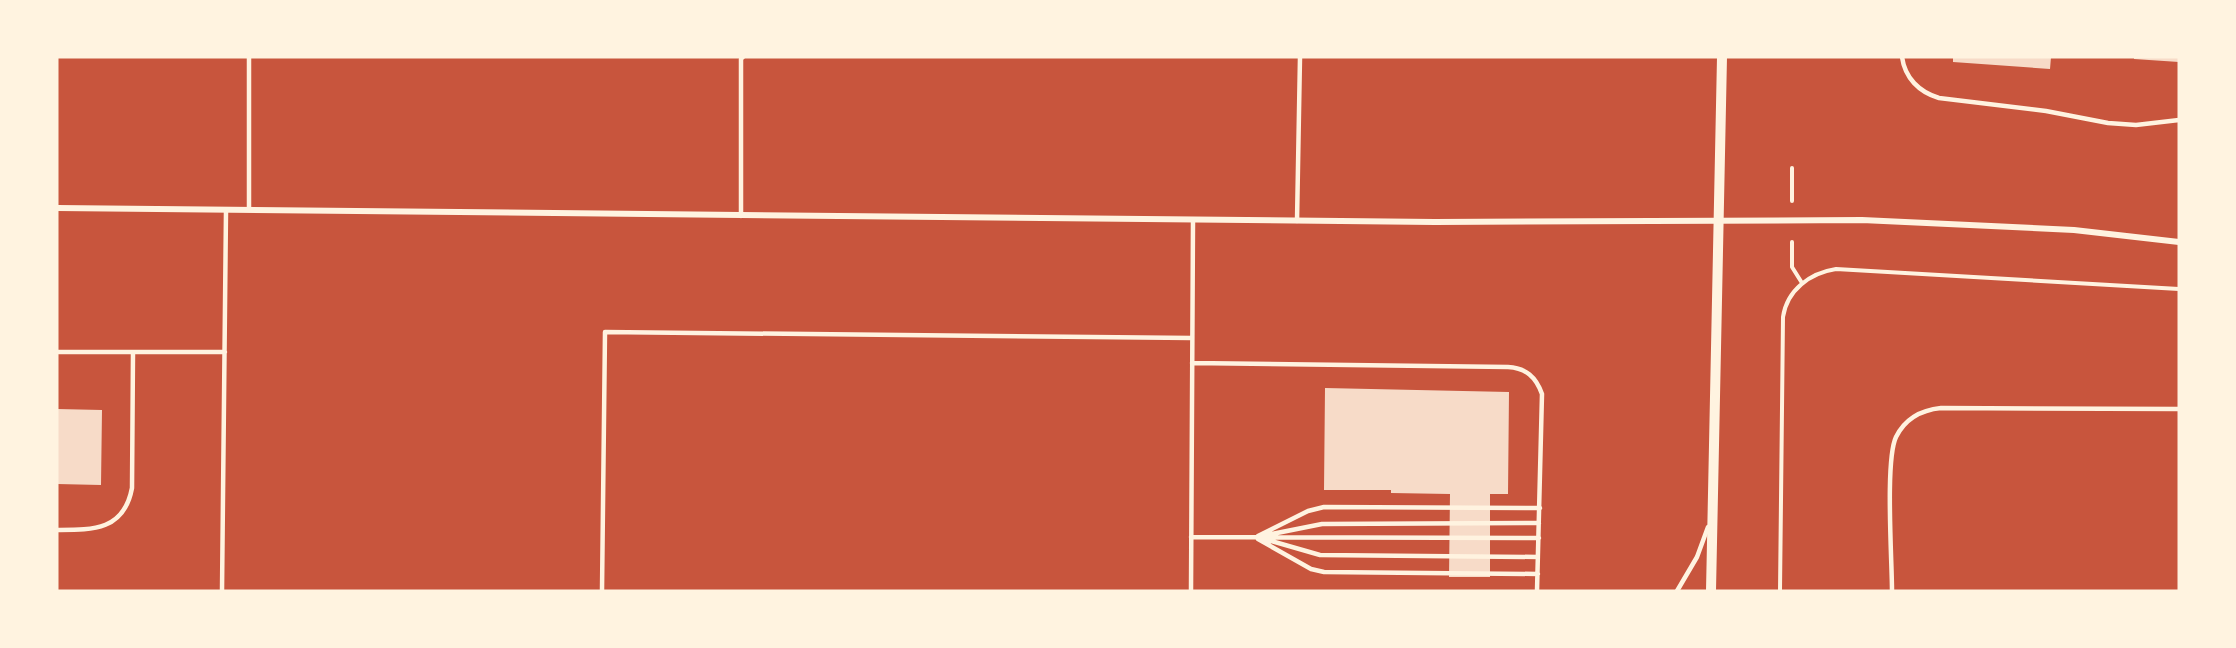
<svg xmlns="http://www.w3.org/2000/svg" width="2236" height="648" viewBox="0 0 2236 648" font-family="Roboto,sans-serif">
	<rect width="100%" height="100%" fill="#c8553d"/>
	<path fill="#f7dbc8" d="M1953 57H2051L2050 69 1953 62Z
		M2134 57H2179V62L2134 59Z
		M1325 388 1509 392 1508 494H1490V577H1449L1450 494 1391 493V490H1324Z
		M57 409 102 410 101 485 57 484Z"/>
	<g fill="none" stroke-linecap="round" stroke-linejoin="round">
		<path stroke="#fff3e0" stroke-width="4" d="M1792 201V168
			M1792 242V267L1802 283
			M1780 591 1783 317C1787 290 1810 273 1836 269L2179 289"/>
		<path stroke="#fff3e0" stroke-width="4.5" d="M1902 57C1905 78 1919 92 1939 98L2046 111 2108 123 2136 125 2179 120
			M249 210V57
			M741 216V59L743 57
			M1297 221 1300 57
			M57 352H225
			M1192 363 1508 367C1526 368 1536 377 1542 394L1537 591
			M57 530C92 530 124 531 132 488L133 352
			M1267 535 1322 524 1539 523
			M1258 536 1308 511 1324 507 1540 508
			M1191 537 1539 538
			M1258 539 1311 569 1324 572 1538 574
			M1264 539 1320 555 1538 557
			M222 591 226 211
			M602 591 605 332 1192 338
			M1191 591 1193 220
			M1677 591 1697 557 1708 527
			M1892 591C1892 560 1885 460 1896 437 1905 419 1921 410 1941 408L2179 409"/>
		<path stroke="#fff3e0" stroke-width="6" d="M57 208 1435 222 1862 220 2074 230 2179 242"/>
		<path stroke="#fff3e0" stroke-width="10" d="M1711 591 1722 57"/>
	</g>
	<rect width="2236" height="648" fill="none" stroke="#fff3e0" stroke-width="117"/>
</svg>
